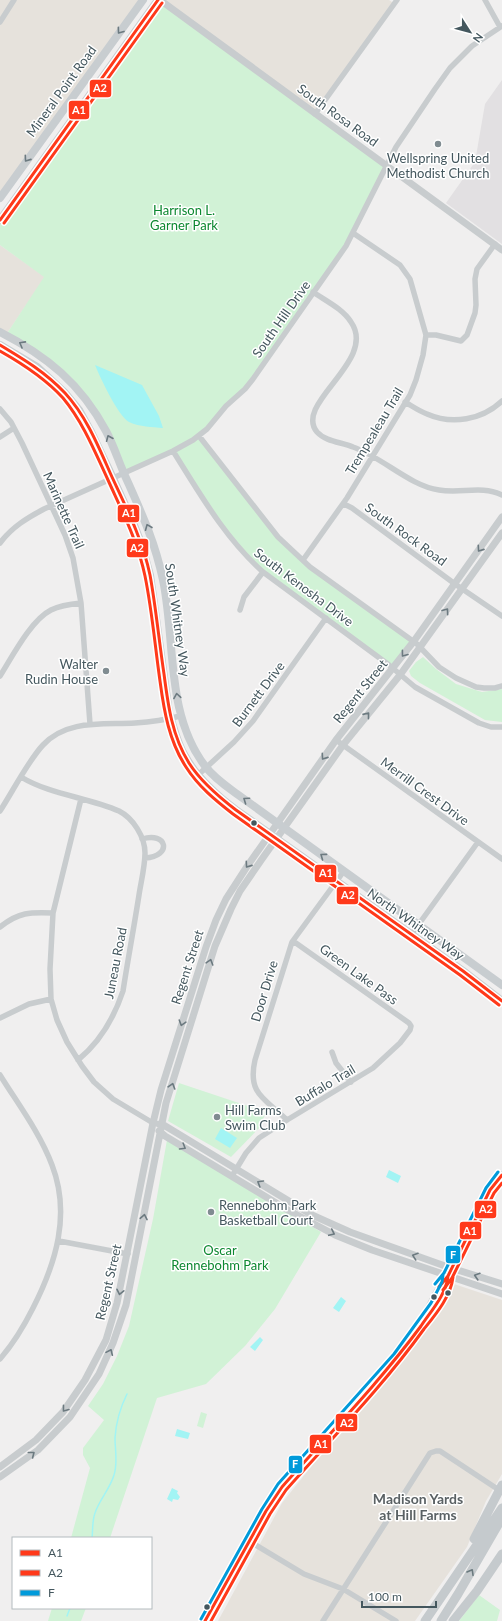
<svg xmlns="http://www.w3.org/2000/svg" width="502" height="1621" viewBox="0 0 502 1621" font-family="Lato,sans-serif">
	<rect width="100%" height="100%" fill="#f0efef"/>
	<path fill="#e6e2dc" d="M0 0H143L0 198Z
		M160 0H389L395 4 315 114Z
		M0 245 45 277 6 335 0 332Z
		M451 1283 502 1300V1474L486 1501 467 1547 415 1621H218L282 1503 339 1432 403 1360 434 1315Z"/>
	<path fill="#e2e0e2" d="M502 80V244L446 203 475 162 485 104Z"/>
	<path fill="#d1f2d6" d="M158 0 386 166 353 233 253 379 199 436 269 525 297 555 414 641 393 668 242 553 173 451 124 473 106 432 76 387 6 335 44 277 0 245V220Z
		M423 657 436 669 456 684 482 692 502 689V722L485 720 420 683 411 676 409 671 416 662Z
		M179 1083 266 1112 260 1127 231 1157 168 1121Z
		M167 1140 321 1232 275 1309 245 1346 206 1384 157 1398 110 1538H71L90 1468 83 1455V1448L104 1420 88 1406 103 1384 117 1356 129 1326 153 1219Z
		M201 1412 207 1414 203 1428 197 1426Z
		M479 1595 500 1610 497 1621H459Z
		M52 1608H86L81 1621H48Z"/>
	<path fill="#a2f4f4" d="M95 365 142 385 159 416 163 428C152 427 140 427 129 422 118 416 100 377 95 365Z
		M221 1128 237 1138 230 1148 215 1139Z
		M389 1170 401 1176 398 1183 386 1177Z
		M341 1297 346 1301 339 1312 333 1308Z
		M260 1337 263 1340 255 1351 250 1347Z
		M177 1429 190 1433 188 1439 175 1436Z
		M172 1488 178 1491 177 1493 180 1497 178 1500 173 1499 172 1502 167 1499Z"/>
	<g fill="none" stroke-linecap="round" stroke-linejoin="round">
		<path stroke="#a2f4f4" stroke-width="1.5" d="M92 1538C93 1530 92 1521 95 1513 99 1500 110 1489 114 1475 118 1463 115 1450 115 1438 116 1422 120 1408 127 1394
			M67 1616 70 1608"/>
		<path stroke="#c8ccce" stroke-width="5.5" d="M485 0 500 27
			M0 22 14 0
			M315 114 397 0
			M313 292C326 301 343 309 351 322 378 361 293 403 317 432 326 442 342 442 353 447 382 457 410 486 439 490 461 494 481 485 502 495
			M426 335H436L461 341 467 335 475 313 476 305 475 279 477 269 495 244
			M405 402C412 406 419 411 427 414 452 425 482 420 502 401
			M0 409 11 422 22 443 65 535 73 558 81 603 90 724
			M199 436 278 537 310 567 417 644 439 667 456 678 476 687 484 688H495L502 686
			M0 437 14 428
			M173 451C200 494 225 538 263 572L389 665 415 687 479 723 491 727H502
			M344 504 352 508 455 584 502 616
			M0 543C12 527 27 518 44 509L173 451 193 440 207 429 226 406 245 389 253 379 346 246 396 147 435 89 450 68 472 46 502 26
			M303 560 347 498 410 395 416 380 423 355 426 335 410 279 400 265 353 233
			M240 610 244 597 263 572
			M0 676C12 657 31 620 51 610 61 605 71 604 81 603
			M336 740 502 859
			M198 775 234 742 253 721 326 618
			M21 777C51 795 87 797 119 811 133 818 145 837 145 853 145 866 141 882 139 895 134 927 128 959 123 991 114 1018 100 1042 78 1060
			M81 799 53 913 50 969 51 999 57 1020 67 1042 82 1066 94 1082 113 1099 153 1123
			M0 811C13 791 28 761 43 745 67 719 104 725 135 723 151 722 165 720 180 716
			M142 839C167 831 173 856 145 858
			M0 927C19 912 30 912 53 913
			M411 935 478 842
			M0 1018 29 1004 51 999
			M332 1052 336 1063 351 1082
			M0 1075C18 1104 40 1133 52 1165 71 1214 56 1263 33 1308 24 1326 13 1344 0 1359
			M287 1120C266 1099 247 1095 255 1060L292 942 344 871
			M232 1176 246 1153 259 1138 287 1120 373 1068 400 1043 410 1030 411 1026 409 1023 293 941
			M59 1241 128 1254
			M249 1541 304 1574 343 1589 396 1621
			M323 1621 430 1453 436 1451H440L499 1490"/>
		<path stroke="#c8ccce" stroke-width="7" d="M160 0 502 250
			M159 1124H162L312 1215 350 1232 445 1266 502 1284
			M159 1131 165 1136 286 1209 335 1235 372 1250 502 1294
			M425 1314 443 1281 448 1276 490 1190 502 1175
			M0 1467 36 1440 63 1412 85 1380 106 1340 117 1303 153 1123 161 1090 206 947 216 920 226 899 248 865 336 740 414 641 502 517
			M0 1477 38 1450 70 1417 99 1374 113 1343 126 1305 166 1103 215 946 231 909 240 891 262 859 343 745 400 675 502 533
			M205 1621 266 1511 282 1487 398 1357 435 1306 447 1284 448 1276"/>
		<path stroke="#c8cdd0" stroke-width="8" d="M0 198 143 0
			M0 220 158 0
			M0 332C47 356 81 384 106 431 114 446 119 463 126 478 142 514 155 542 163 580 176 642 165 713 205 766 214 778 226 786 237 794L502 985
			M0 345 37 367 65 393 79 410 91 432 110 472 132 520 141 543 150 575 169 713C174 728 177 743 185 756 197 778 216 795 236 810L463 971 502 1001"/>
		<path stroke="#c5cacd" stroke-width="9" d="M474 1539 502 1485
			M425 1621 502 1508
			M441 1621 458 1594 502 1518
			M453 1621 477 1591 502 1554"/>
		<g stroke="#fff" stroke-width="6">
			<path id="bus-1" d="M0 220 158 0
				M0 345C25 360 45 372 65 393 87 417 99 448 112 477 127 509 143 541 150 575 156 608 159 641 164 674 168 705 172 736 189 763 201 782 219 797 236 810L463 971 502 1001
				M439 1287 448 1276 490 1190 502 1175
				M205 1621 266 1511 282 1487C329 1434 379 1383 421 1326 431 1311 446 1295 448 1276"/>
		</g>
		<g stroke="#fff" stroke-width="6">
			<path id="bus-2" d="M4 223 162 3
				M0 351C23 364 45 378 63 398 83 422 95 452 108 480 122 511 138 542 145 576 152 610 155 646 160 681 164 711 169 741 186 767 198 786 215 800 233 814L460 975 499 1005
				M443 1290 452 1278 494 1193 502 1183
				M211 1621 270 1514 286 1490C333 1437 383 1386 424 1329 436 1314 451 1296 453 1277"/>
		</g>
		<g stroke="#fff" stroke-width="6">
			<path id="bus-3" d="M435 1284 444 1273 486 1188 498 1172
				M201 1619 262 1509 278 1484 394 1354 431 1303 442 1282 443 1275"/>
		</g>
		<use href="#bus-1" stroke="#ff391a" stroke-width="3"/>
		<use href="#bus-2" stroke="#ff391a" stroke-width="3"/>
		<use href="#bus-3" stroke="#009ada" stroke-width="3"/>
	</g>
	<defs><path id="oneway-chevron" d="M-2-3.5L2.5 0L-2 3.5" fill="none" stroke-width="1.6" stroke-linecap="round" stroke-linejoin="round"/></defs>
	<g stroke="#6c7a80">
		<use href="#oneway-chevron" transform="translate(120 31) rotate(126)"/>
		<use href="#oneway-chevron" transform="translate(27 159) rotate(125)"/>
		<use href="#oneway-chevron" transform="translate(22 344) rotate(-151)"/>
		<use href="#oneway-chevron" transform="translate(109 438) rotate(-113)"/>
		<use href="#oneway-chevron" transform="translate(148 527) rotate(-112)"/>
		<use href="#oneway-chevron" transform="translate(480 549) rotate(125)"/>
		<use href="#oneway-chevron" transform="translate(446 611) rotate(-54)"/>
		<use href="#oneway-chevron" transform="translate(404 654) rotate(127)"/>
		<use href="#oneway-chevron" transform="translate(177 696) rotate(-99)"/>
		<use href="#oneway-chevron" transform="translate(367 715) rotate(-51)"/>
		<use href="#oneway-chevron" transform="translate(324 757) rotate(125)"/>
		<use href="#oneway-chevron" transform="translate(246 800) rotate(-145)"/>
		<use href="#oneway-chevron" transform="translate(323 856) rotate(-144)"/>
		<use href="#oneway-chevron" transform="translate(248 865) rotate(125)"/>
		<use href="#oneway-chevron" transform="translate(210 962) rotate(-73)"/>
		<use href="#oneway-chevron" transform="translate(182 1023) rotate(107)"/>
		<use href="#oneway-chevron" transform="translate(172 1086) rotate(-73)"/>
		<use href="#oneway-chevron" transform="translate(183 1147) rotate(31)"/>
		<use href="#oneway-chevron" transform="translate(260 1183) rotate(-149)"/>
		<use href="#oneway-chevron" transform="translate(144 1217) rotate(-79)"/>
		<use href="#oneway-chevron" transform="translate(332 1233) rotate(25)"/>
		<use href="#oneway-chevron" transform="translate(415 1256) rotate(-161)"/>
		<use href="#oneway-chevron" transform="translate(477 1276) rotate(-163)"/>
		<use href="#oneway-chevron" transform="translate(120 1292) rotate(102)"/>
		<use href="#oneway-chevron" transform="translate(110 1352) rotate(-66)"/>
		<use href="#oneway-chevron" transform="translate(65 1409) rotate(128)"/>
		<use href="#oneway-chevron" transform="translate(32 1454) rotate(-38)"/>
	</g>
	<use stroke="#6b7a7f" href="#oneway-chevron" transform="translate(471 1572) rotate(-60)"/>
	<g fill="#808c91" stroke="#fff" stroke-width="1.5">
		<circle cx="438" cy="144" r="4"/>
		<circle cx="106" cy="671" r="4"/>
		<circle cx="217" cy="1117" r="4"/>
		<circle cx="211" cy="1212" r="4"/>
	</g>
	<g fill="#44575e" stroke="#fff" stroke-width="1.5">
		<circle cx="254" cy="823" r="3.5"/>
		<circle cx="448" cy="1293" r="3.5"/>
		<circle cx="434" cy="1297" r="3.5"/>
		<circle cx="207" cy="1607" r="3.5"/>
	</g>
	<g text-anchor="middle" stroke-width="3" stroke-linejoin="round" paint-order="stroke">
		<g font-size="13" fill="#44575e" stroke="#fff">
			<text transform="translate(61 91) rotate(-54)" y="5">Mineral Point Road</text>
			<text transform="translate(338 115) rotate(36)" y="5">South Rosa Road</text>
			<text transform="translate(281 319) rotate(-55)" y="5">South Hill Drive</text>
			<text transform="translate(374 431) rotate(-59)" y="5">Trempealeau Trail</text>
			<text transform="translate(64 510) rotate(66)" y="5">Marinette Trail</text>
			<text transform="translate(406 534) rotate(36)" y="5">South Rock Road</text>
			<text transform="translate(304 587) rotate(37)" y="5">South Kenosha Drive</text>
			<text transform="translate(178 620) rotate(82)" y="5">South Whitney Way</text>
			<text transform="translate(360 691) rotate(-51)" y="5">Regent Street</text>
			<text transform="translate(258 694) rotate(-53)" y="5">Burnett Drive</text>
			<text transform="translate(425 791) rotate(36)" y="5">Merrill Crest Drive</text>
			<text transform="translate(416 924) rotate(35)" y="5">North Whitney Way</text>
			<text transform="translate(115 963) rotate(-79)" y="5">Juneau Road</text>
			<text transform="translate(187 967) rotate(-72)" y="5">Regent Street</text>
			<text transform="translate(359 974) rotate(36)" y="5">Green Lake Pass</text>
			<text transform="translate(264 991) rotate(-73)" y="5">Door Drive</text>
			<text transform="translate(325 1085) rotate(-31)" y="5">Buffalo Trail</text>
			<text transform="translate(108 1282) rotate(-77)" y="5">Regent Street</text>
		</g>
		<g font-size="13" fill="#44575e" stroke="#fff" text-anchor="start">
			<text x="438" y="163" text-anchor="middle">Wellspring United<tspan x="438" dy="15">Methodist Church</tspan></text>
			<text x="98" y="669" text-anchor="end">Walter<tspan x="98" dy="15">Rudin House</tspan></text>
			<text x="225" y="1115">Hill Farms<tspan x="225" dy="15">Swim Club</tspan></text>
			<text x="219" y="1210">Rennebohm Park<tspan x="219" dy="15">Basketball Court</tspan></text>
		</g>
		<g font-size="13" fill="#0c8830" stroke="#fff">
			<text x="184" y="215">Harrison L.<tspan x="184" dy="15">Garner Park</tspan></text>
			<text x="220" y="1255">Oscar<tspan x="220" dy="15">Rennebohm Park</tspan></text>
		</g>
		<g font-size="14" font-weight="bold" fill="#5a6164" stroke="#fff">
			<text x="418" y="1504">Madison Yards<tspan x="418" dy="16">at Hill Farms</tspan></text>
		</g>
	</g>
	<g stroke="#fff" stroke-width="1.5">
		<rect x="89" y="79" width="23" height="19" rx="4" fill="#ff391a"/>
		<rect x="68" y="100" width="22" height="20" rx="4" fill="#ff391a"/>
		<rect x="117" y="504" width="23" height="19" rx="4" fill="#ff391a"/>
		<rect x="126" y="538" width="23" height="20" rx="4" fill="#ff391a"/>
		<rect x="314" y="864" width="23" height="19" rx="4" fill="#ff391a"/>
		<rect x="336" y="886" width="23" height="19" rx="4" fill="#ff391a"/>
		<rect x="474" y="1200" width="23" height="19" rx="4" fill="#ff391a"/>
		<rect x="459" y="1221" width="23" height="19" rx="4" fill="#ff391a"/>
		<rect x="445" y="1245" width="16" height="19" rx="4" fill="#009ada"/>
		<rect x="335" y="1413" width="23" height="19" rx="4" fill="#ff391a"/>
		<rect x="309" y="1434" width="23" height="20" rx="4" fill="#ff391a"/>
		<rect x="288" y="1455" width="15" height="19" rx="4" fill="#009ada"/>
	</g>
	<g font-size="11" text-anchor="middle" font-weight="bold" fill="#fff">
		<text x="100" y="92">A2</text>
		<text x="79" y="114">A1</text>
		<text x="129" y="517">A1</text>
		<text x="137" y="552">A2</text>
		<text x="326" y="877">A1</text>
		<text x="348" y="899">A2</text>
		<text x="486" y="1213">A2</text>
		<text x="470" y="1235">A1</text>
		<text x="453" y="1259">F</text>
		<text x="347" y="1427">A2</text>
		<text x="321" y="1448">A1</text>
		<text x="295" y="1468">F</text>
	</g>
	<rect x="12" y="1537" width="140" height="72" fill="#ffffff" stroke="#b4bcbf"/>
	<rect x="20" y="1550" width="20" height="6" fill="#ff391a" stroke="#b4bcbf"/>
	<text x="48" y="1557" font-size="12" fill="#44575e">A1</text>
	<rect x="20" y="1570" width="20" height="6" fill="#ff391a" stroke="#b4bcbf"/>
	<text x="48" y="1577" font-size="12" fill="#44575e">A2</text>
	<rect x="20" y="1590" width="20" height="6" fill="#009ada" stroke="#b4bcbf"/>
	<text x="48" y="1597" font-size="12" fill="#44575e">F</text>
	<g transform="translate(470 32) rotate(126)" stroke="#ffffff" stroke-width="3" paint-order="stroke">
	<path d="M0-3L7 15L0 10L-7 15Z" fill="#44575e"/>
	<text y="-6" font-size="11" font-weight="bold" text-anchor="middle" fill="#44575e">N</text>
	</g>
	<path d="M362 1601v6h74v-6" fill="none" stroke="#44575e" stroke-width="2"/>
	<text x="368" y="1601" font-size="12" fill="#44575e" stroke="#ffffff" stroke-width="3" paint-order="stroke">100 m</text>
</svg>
